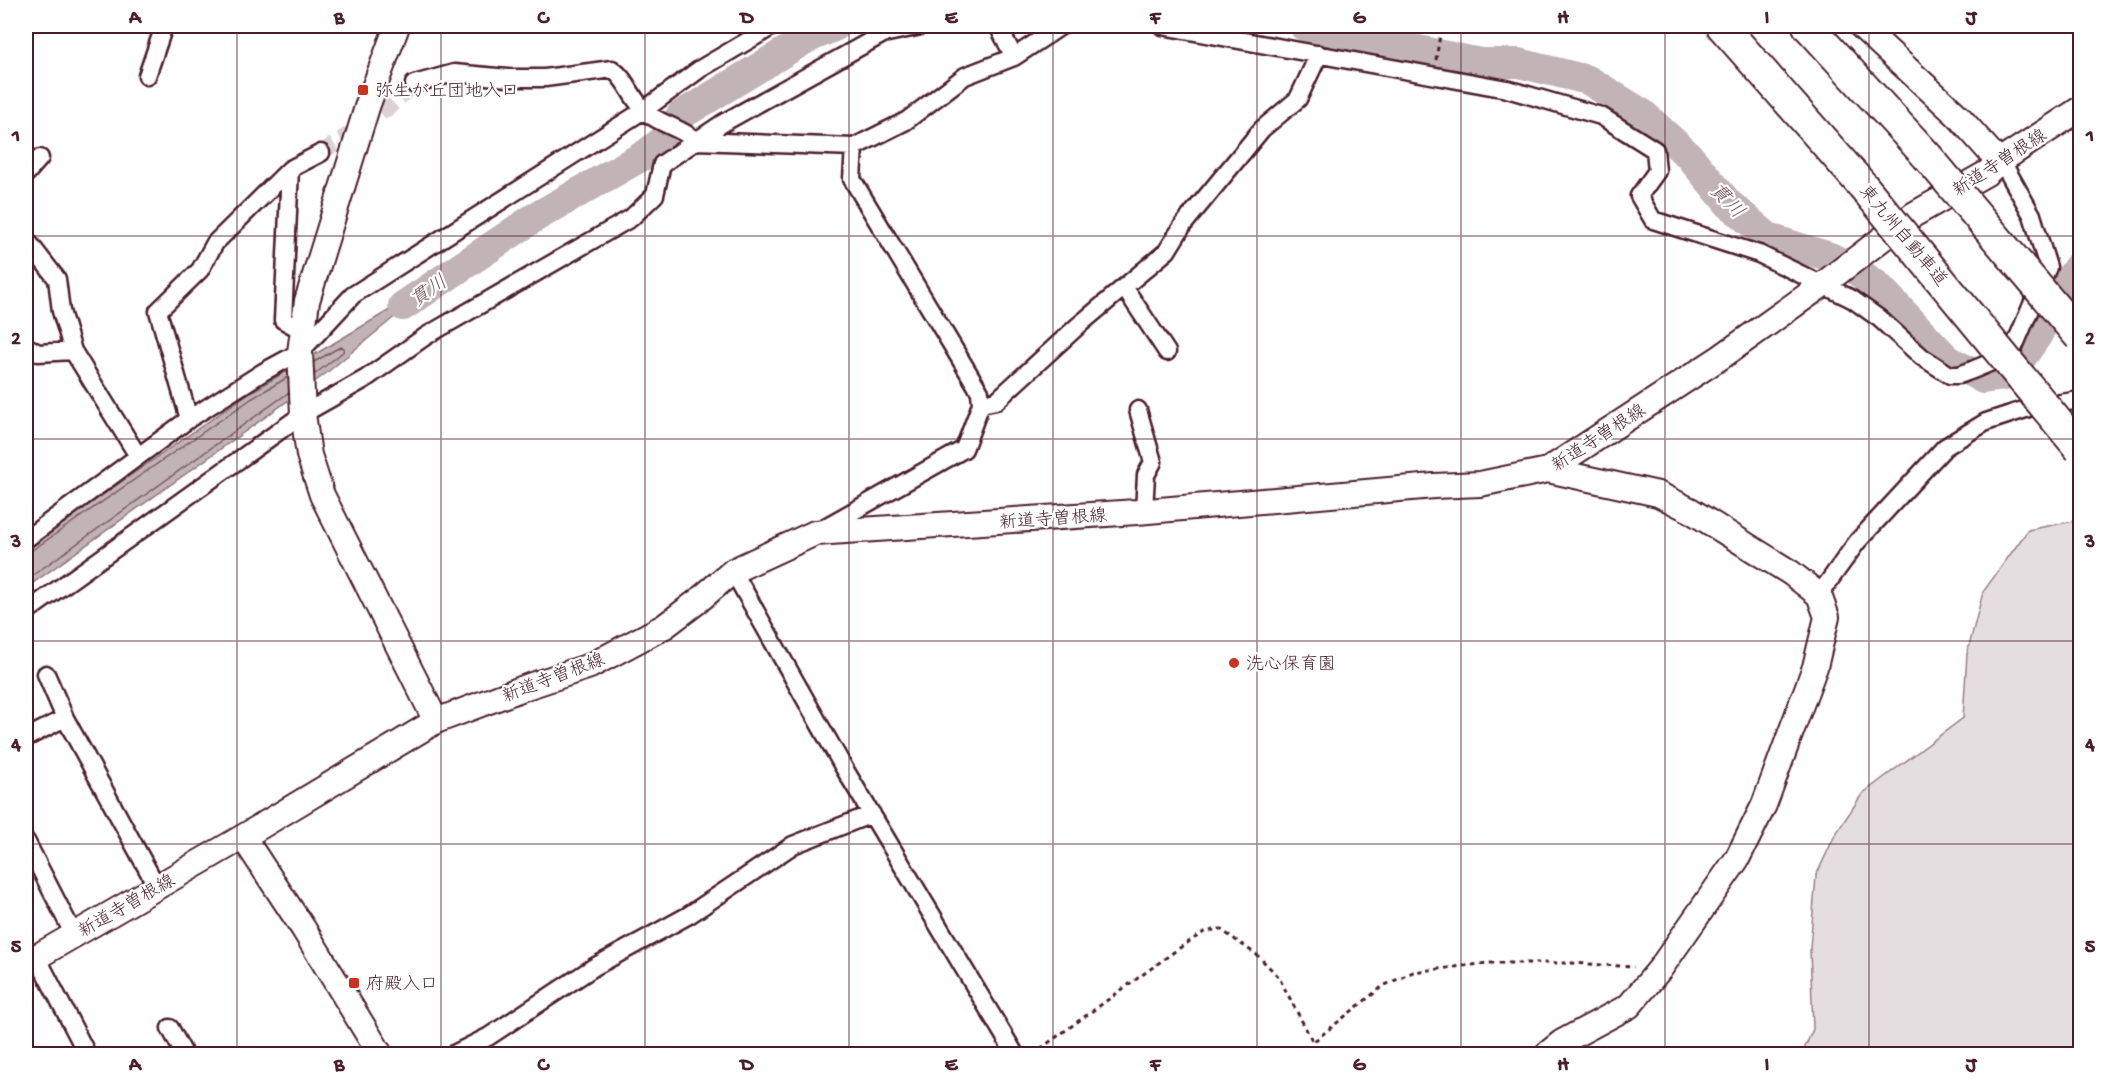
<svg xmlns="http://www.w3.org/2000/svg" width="2106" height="1080" viewBox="0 0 2106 1080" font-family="'Gochi Hand','Klee One',sans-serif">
	<rect width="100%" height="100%" fill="#fff"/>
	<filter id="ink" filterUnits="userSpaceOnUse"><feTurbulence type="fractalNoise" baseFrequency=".0167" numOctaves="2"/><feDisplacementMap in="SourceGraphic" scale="12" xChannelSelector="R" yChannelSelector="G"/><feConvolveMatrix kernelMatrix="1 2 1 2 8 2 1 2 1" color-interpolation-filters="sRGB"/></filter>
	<g filter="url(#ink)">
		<path fill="#e5dee0" stroke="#987e86" stroke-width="1.5" d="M2079 520 2080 1054H1802L1813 1029 1810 948 1816 876 1835 835 1862 794 1963 718 1967 654 1983 592 2028 530Z"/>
		<path fill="#c1b3b6" stroke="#91787e" stroke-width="1.5" d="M437 282 324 375 26 588V548L248 394Z"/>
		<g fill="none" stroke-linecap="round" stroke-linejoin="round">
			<path stroke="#7a5a63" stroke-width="1.5" d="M314 362 340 347 344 348 343 352 315 374
				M26 553 31 551 251 399 288 377
				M26 580 288 393"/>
			<path stroke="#c1b3b6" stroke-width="30" d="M1304 26 1480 63H1519L1588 80 1643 114 1689 156 1729 204 1769 238 1830 257 1854 269 1878 286 1947 359 1983 379 2004 376 2016 366 2037 336 2057 296 2080 264
				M403 306 534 218 646 154 665 139 681 115 806 39 836 26"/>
			<path stroke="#dbd2d5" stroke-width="16" stroke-dasharray="16 8" stroke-linecap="butt" d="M321 153 388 108 414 84"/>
			<g stroke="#4a1f2b" stroke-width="21">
				<path id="street" d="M998 26 1014 57
					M1162 26 1206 34 1215 27
					M1206 34 1507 89 1601 116 1655 150 1657 171 1639 196 1653 220 1759 254 1852 299 1880 319 1922 357 1950 375H1959L1970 371 2011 354 2048 267 2032 215 2005 167 1999 162
					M147 76 164 26
					M414 84 454 73 508 78H545L612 69C628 80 632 101 647 113 662 125 682 128 696 141L854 147 906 121 965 76 1014 57 1061 26
					M290 169 283 320 303 331
					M26 174 40 158
					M26 239 57 279 61 311 73 351
					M1124 287 1167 352
					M26 346 38 353 73 351 138 456
					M981 404 996 401 1079 325 1167 251 1183 225 1262 129 1298 99 1319 54
					M1138 410 1153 462 1146 475 1144 511
					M189 419 158 311 200 270 215 243 290 169 321 153
					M820 530 964 449 981 404 980 392 852 179 854 147
					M26 539 189 419 263 372 300 352 353 295 644 110 700 69 773 26
					M733 571 844 768 1015 1054
					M1819 595 1857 542 1945 447 1986 422 2029 408 2080 400
					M26 612 303 414 365 379 426 336 631 218 655 195 662 164 723 123 883 34 921 26
					M46 674 65 718
					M26 738 65 718 157 887
					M26 841 74 935
					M37 957 87 1054
					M170 1028 184 1054
					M454 1054 488 1037 594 967 689 915 793 845 872 814"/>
			</g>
			<g stroke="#4a1f2b" stroke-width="28">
				<path id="secondary" d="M397 26 368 104 307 301 300 352 303 414 309 455 322 495 436 721
					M1861 26 1958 116 1999 162
					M243 837 303 928 380 1054
					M26 963 243 837 436 721 529 686 590 666 665 626 698 601 733 571 815 533 1137 512 1434 486 1480 484 1548 470 1721 357 1822 285 1913 215 1987 173 1999 162 2080 109
					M1547 1054 1562 1042 1629 1006 1660 969 1737 859 1764 805 1815 667 1827 617 1819 595 1791 573 1690 510 1658 494 1548 470"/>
			</g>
			<g stroke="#4a1f2b" stroke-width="34">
				<path id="highway" d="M1722 26 1863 186
					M1808 26 1927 156"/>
			</g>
			<path stroke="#4a1f2b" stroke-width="3" stroke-dasharray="4.5 4.5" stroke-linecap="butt" d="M1436 60 1440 35
				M1033 1054 1178 949 1204 932 1220 929 1257 955 1278 976 1313 1042 1383 986 1413 972 1488 963H1572L1634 967"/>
			<use href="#street" stroke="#fff" stroke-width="16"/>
			<use href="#secondary" stroke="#fff" stroke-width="24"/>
			<use href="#highway" stroke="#fff" stroke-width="30"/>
			<g stroke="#4a1f2b" stroke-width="34" stroke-linecap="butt">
				<path id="highway-bridge" d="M1927 156 2080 337
					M1863 186 2080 449"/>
			</g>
			<use href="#highway-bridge" stroke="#fff" stroke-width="30"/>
		</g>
	</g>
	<path fill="none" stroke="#4a1f2b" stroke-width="1.5" stroke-opacity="0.55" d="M237 26V1054M441 26V1054M645 26V1054M849 26V1054M1053 26V1054M1257 26V1054M1461 26V1054M1665 26V1054M1869 26V1054M26 236H2080M26 439H2080M26 641H2080M26 844H2080"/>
	<g fill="#c8321e" stroke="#fff" stroke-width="2">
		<rect x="357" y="84" width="12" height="12" rx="3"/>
		<circle cx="1234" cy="663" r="6"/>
		<rect x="348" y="977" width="12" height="12" rx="3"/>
	</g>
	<g text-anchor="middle" stroke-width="4.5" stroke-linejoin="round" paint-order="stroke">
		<g font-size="18" fill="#4a1f2b" stroke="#fff" text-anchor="start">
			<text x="375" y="96">弥生が丘団地入口</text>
			<text x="1246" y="669">洗心保育園</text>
			<text x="366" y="989">府殿入口</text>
		</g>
		<g font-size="18" fill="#4a1f2b" stroke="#fff">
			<text transform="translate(1999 162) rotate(-33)" y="6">新道寺曽根線</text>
			<text transform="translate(1904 235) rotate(50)" y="6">東九州自動車道</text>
			<text transform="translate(1598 437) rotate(-33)" y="6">新道寺曽根線</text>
			<text transform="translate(1053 518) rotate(-4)" y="6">新道寺曽根線</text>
			<text transform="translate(553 677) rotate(-21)" y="6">新道寺曽根線</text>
			<text transform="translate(126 905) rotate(-30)" y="6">新道寺曽根線</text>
		</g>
		<g font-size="20" font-style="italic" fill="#74535c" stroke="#fff">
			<text transform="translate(1728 200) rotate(46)" y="7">貫川</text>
			<text transform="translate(428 290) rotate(-35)" y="7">貫川</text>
		</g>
	</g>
	<rect width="2106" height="1080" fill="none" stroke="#fff" stroke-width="66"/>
	<rect x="33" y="33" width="2040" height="1014" fill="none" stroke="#4a1f2b" stroke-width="2"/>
	<g font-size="20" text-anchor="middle" font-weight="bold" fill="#4a1f2b">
		<text x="135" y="23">A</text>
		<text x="339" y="23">B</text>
		<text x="543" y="23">C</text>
		<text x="747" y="23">D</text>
		<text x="951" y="23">E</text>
		<text x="1155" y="23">F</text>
		<text x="1359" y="23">G</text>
		<text x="1563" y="23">H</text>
		<text x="1767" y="23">I</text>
		<text x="1971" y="23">J</text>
		<text x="16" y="141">1</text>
		<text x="2090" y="141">1</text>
		<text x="16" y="344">2</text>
		<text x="2090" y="344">2</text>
		<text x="16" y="547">3</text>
		<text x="2090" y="547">3</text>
		<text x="16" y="750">4</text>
		<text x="2090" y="750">4</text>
		<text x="16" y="952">5</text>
		<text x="2090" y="952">5</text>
		<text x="135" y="1070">A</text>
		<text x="339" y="1070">B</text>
		<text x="543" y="1070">C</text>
		<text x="747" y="1070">D</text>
		<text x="951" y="1070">E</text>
		<text x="1155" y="1070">F</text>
		<text x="1359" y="1070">G</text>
		<text x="1563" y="1070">H</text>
		<text x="1767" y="1070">I</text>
		<text x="1971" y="1070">J</text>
	</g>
</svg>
